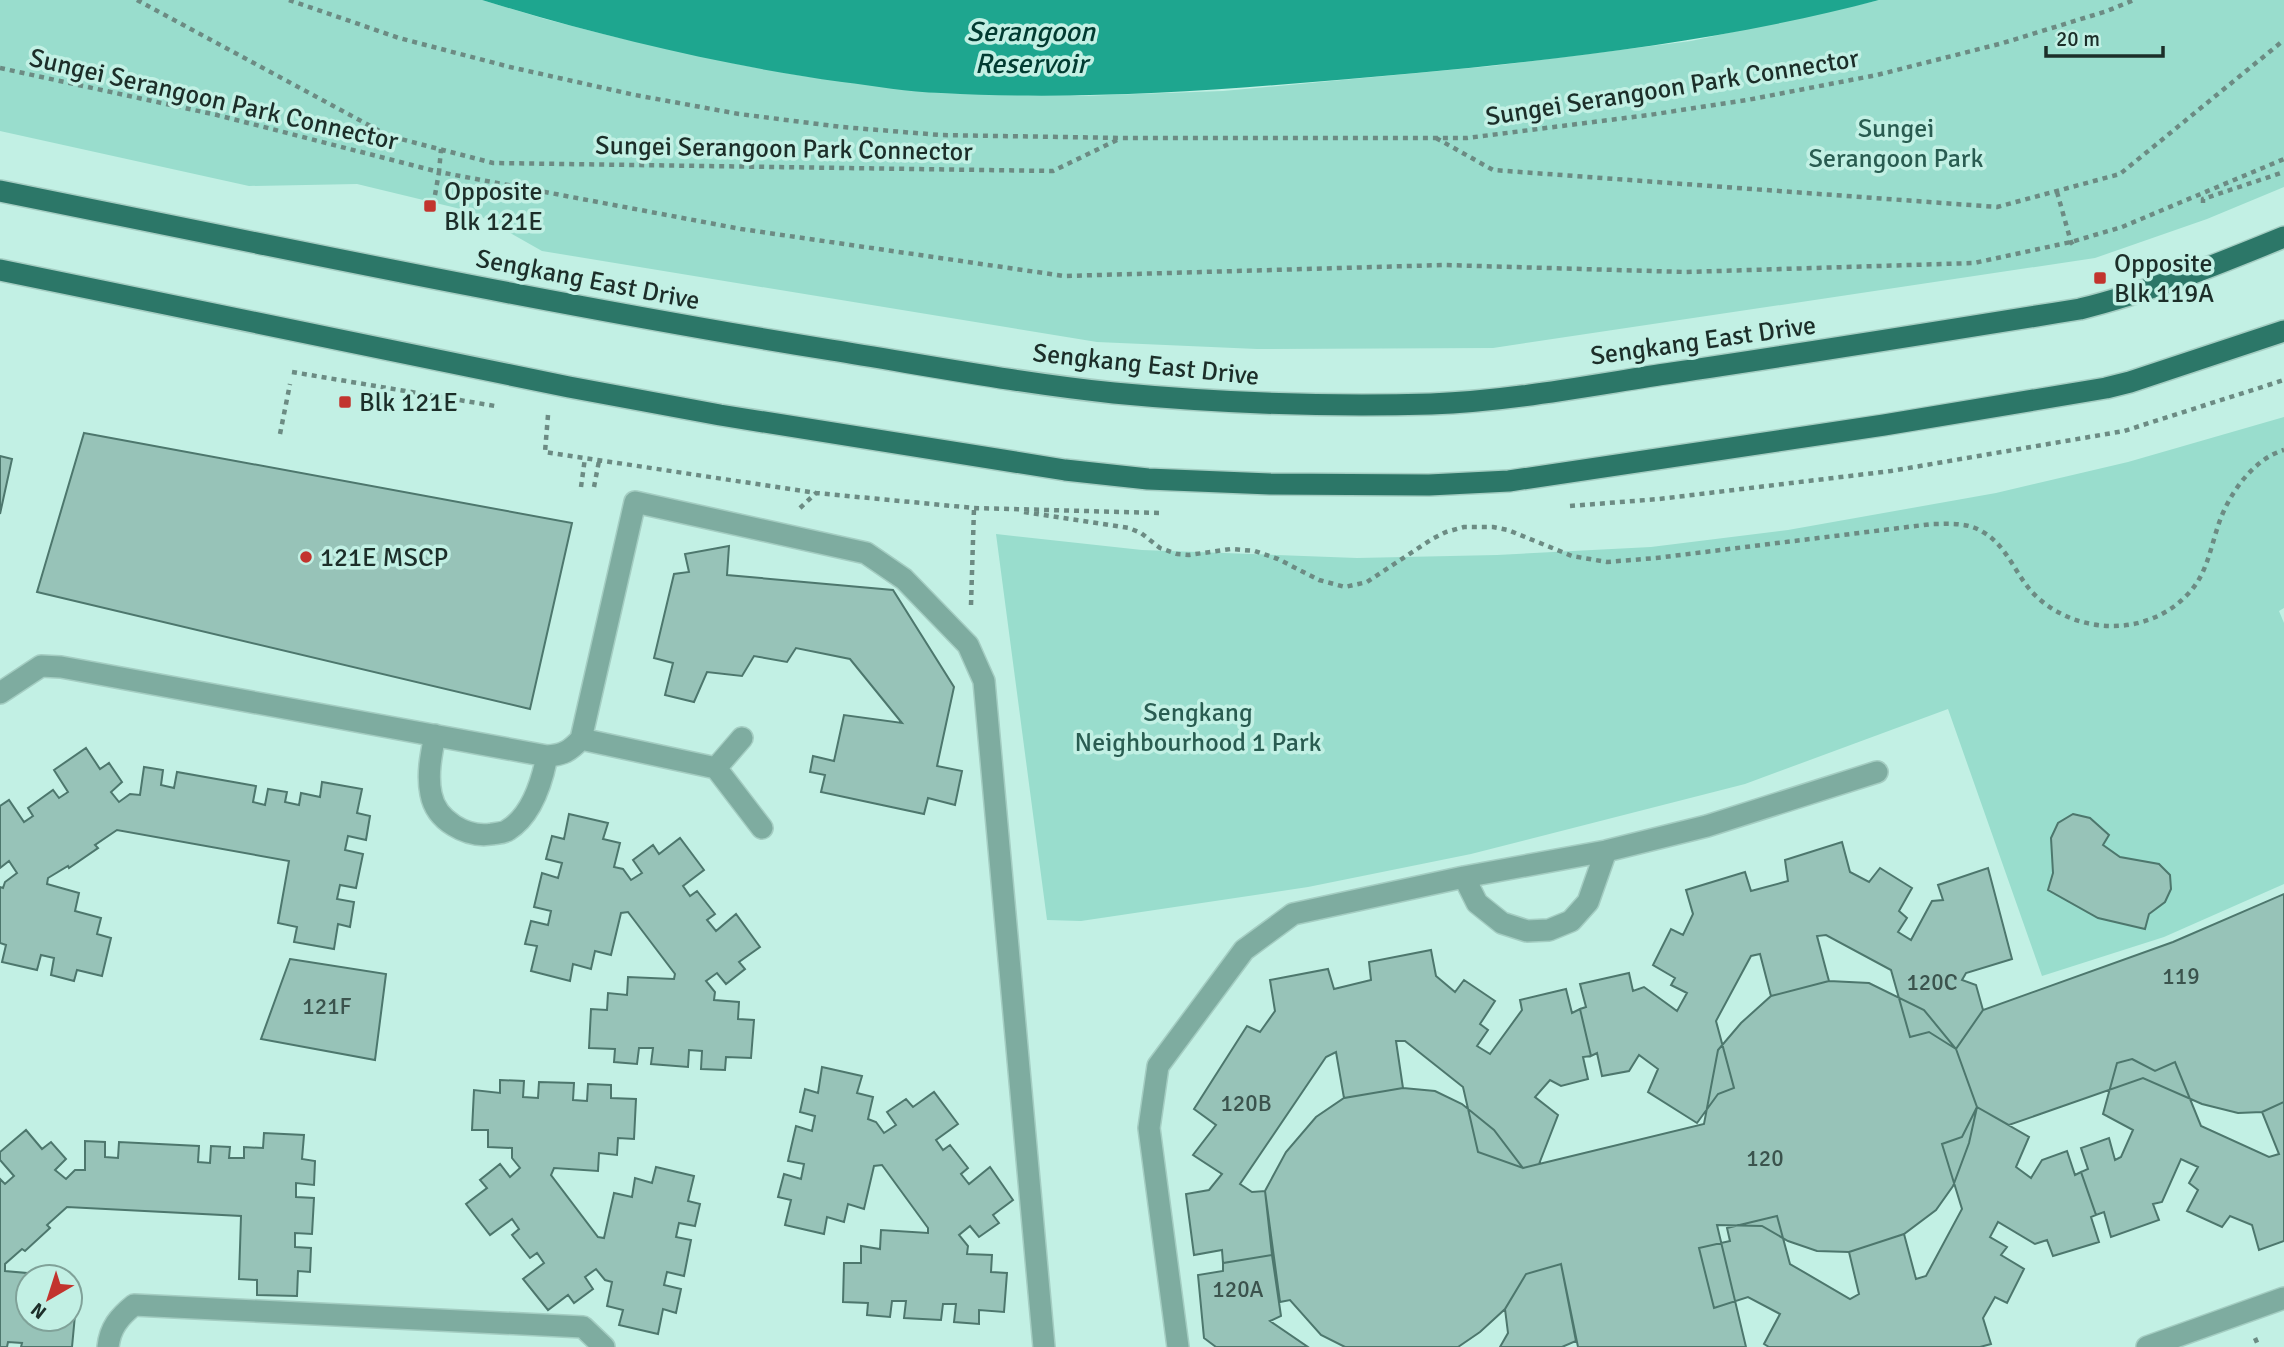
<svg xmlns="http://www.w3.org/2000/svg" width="2284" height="1347" viewBox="0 0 2284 1347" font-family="Signika,sans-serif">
	<rect width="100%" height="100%" fill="#c2f0e4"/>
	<path fill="#99ddcd" d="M0 0H482L545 19 611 36 742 65 803 76 938 93 1080 96 1223 91 1492 66 1691 41 1880 0H2284V187L2207 219 2095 258 1493 348 1257 349 1097 342 542 251 473 212 357 184 249 186 0 131Z
		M2284 417V608L2279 611 2284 623V884L2164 937 2042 976 1948 709 1745 784 1471 854 1308 887 1081 921 1047 920 996 534 1142 550 1357 558 1497 555 1651 547 1788 530 1996 493 2128 462Z"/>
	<path fill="#1ea68f" d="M482 0H1879C1728 40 1572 58 1416 73 1258 87 1100 102 941 93 908 92 875 86 842 82 720 65 599 36 482 0Z"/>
	<path fill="#97c3b8" stroke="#4d776d" stroke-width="2" d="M84 433 572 523 530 709 37 592Z
		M0 456 12 459 0 514Z
		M729 546 727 575 893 590 954 687 937 766 962 771 955 805 928 798 924 814 821 792 825 775 810 772 813 756 834 761 844 715 902 723 850 659 796 648 787 662 754 656 742 676 707 672 694 702 665 695 673 663 654 658 674 574 689 572 685 554Z
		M86 748 100 769 109 763 122 782 111 792 119 802 130 794 140 795 144 767 163 770 161 785 174 788 177 772 256 786 253 802 265 805 268 789 287 792 285 802 299 805 301 793 320 797 322 782 362 789 357 813 370 816 366 840 348 836 345 850 363 854 356 888 340 885 337 899 354 902 350 927 338 924 334 949 294 942 297 927 278 923 289 861 117 830 95 845 98 848 69 868 68 866 48 878 47 884 79 893 75 911 101 918 97 934 111 938 102 976 77 970 74 981 51 975 54 958 41 955 37 970 2 962 6 945 0 943V887L3 888 5 882 17 873 9 861 0 868V806L9 800 24 822 33 816 28 808 53 790 59 798 68 792 54 770Z
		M569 814 608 823 603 839 620 843 614 867 623 869 631 880 642 873 633 860 653 845 659 854 680 838 704 870 683 886 690 896 697 891 715 914 707 920 716 931 736 914 760 947 739 962 745 969 726 984 717 973 706 981 715 992 714 1000 739 1002 738 1019 754 1020 751 1058 726 1057 725 1070 701 1069 702 1051 689 1050 688 1067 651 1064 653 1048H639L637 1064 614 1062 615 1049 589 1048 591 1009 607 1010 608 993 627 995 628 977 674 979 675 974 628 912 621 913 611 955 595 951 591 969 573 964 570 981 531 971 537 946 525 944 531 921 548 925 551 911 534 907 542 873 558 878 562 863 546 859 552 836 564 839Z
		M2073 814 2090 818 2109 835 2103 845 2120 857 2159 864 2170 875 2171 889 2165 902 2149 914 2145 929 2098 918 2048 890 2053 873 2051 838 2058 823Z
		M1842 842 1850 872 1869 882 1880 868 1912 888 1899 911 1907 918 1898 932 1911 940 1932 901 1943 900 1938 885 1988 868 2012 959 1966 973 1962 980 1976 985 1983 1010 1956 1049 1929 1032 1910 1037 1891 970 1826 935 1817 936 1829 981 1771 996 1760 954 1751 956 1716 1021 1734 1088 1718 1094 1697 1123 1648 1092 1658 1069 1639 1055 1629 1071 1602 1076 1597 1053 1591 1056 1580 1009 1586 1007 1580 984 1629 973 1633 991 1644 987 1677 1011 1687 993 1671 985 1675 978 1653 965 1671 929 1683 935 1693 914 1686 890 1745 872 1751 891 1788 881 1785 860Z
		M2284 894V1102L2262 1112 2238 1113 2202 1104 2143 1078 2009 1125 1977 1107 1956 1049 1983 1010 2173 942Z
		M1431 950 1436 976 1455 992 1464 980 1495 1001 1480 1024 1488 1030 1477 1046 1490 1054 1522 1010 1520 1000 1566 989 1572 1013 1580 1009 1591 1056 1583 1057 1588 1079 1561 1086 1550 1080 1535 1097 1558 1115 1539 1164 1523 1168 1478 1152 1463 1087 1405 1041H1396L1403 1088 1344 1098 1336 1052 1326 1057 1240 1184 1252 1192 1265 1191 1272 1255 1223 1263 1222 1250 1194 1255 1186 1194 1209 1190 1222 1174 1193 1155 1216 1125 1194 1109 1247 1026 1260 1032 1275 1011 1270 980 1328 969 1334 989 1371 980 1369 962Z
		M290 959 386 974 375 1060 261 1039Z
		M1829 981 1869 983 1924 1010 1956 1049 1977 1107 1969 1143 1953 1186 1936 1210 1904 1234 1849 1252 1817 1251 1788 1241 1762 1226 1717 1225 1746 1347H1578L1561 1264 1526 1274 1505 1309 1480 1332 1458 1347H1345L1321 1335 1290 1300 1280 1302 1265 1191 1286 1152 1316 1117 1344 1098 1403 1088 1435 1091 1462 1104 1494 1130 1523 1168 1539 1164 1704 1124 1718 1050 1741 1023 1771 996Z
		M2132 1059 2155 1071 2175 1062 2201 1126 2269 1157 2279 1154 2262 1112 2284 1102V1241L2259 1250 2252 1225 2230 1216 2222 1227 2187 1211 2198 1190 2189 1183 2198 1167 2181 1159 2162 1202 2153 1204 2159 1220 2111 1237 2104 1212 2096 1215 2081 1172 2088 1169 2081 1148 2109 1138 2115 1160 2121 1157 2133 1130 2103 1114 2117 1063Z
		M822 1067 862 1076 857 1093 873 1097 868 1119 876 1122 884 1133 896 1125 887 1112 906 1099 913 1107 934 1092 958 1124 936 1140 943 1150 950 1145 968 1168 961 1174 969 1184 990 1167 1013 1200 993 1215 999 1223 979 1237 970 1226 959 1235 968 1246 967 1254 992 1255 991 1272 1007 1273 1004 1312 979 1310V1324L954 1322 956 1304H943L941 1320 904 1318 906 1301H892L890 1317 867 1315 868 1303 843 1302 844 1263H861V1246L880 1249 881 1230 928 1233V1228L882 1165 874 1166 864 1209 848 1204 844 1222 827 1217 824 1234 785 1225 791 1200 778 1197 784 1174 801 1179 804 1164 788 1161 796 1126 812 1131 815 1116 800 1112 805 1089 818 1093Z
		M500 1080 524 1081 523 1097 538 1098 539 1082 574 1083 573 1100 587 1101 588 1084 611 1085V1098L636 1099 634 1139 618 1138 617 1155 599 1153 598 1171 554 1168 551 1175 598 1237 604 1238 614 1193 632 1197 635 1178 652 1183 656 1167 694 1176 688 1201 700 1204 695 1226 679 1223 676 1237 691 1240 684 1276 667 1272 664 1285 681 1289 676 1313 663 1309 658 1334 619 1325 623 1310 607 1306 612 1282 605 1280 596 1269 585 1277 593 1289 574 1303 568 1295 548 1310 523 1279 544 1263 537 1253 530 1258 512 1235 519 1229 512 1219 490 1235 466 1204 487 1188 480 1180 500 1164 510 1177 520 1168 512 1158V1148L488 1147V1130H472L474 1090 500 1093Z
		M1977 1107 2029 1137 2016 1167 2031 1178 2042 1160 2067 1151 2075 1175 2081 1172 2096 1215 2091 1217 2099 1242 2053 1256 2047 1240 2035 1244 1998 1222 1990 1237 2007 1247 2001 1255 2024 1269 2007 1303 1995 1297 1983 1318 1991 1344 1980 1347H1769L1764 1344 1780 1314 1748 1297 1714 1308 1699 1248 1730 1241 1727 1228 1777 1216 1790 1264 1850 1299 1859 1294 1849 1252 1904 1234 1916 1279 1926 1276 1962 1209 1942 1144 1962 1137Z
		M26 1130 42 1149 51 1142 66 1159 55 1170 66 1179 75 1170H85V1141L105 1142V1157L118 1158 119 1142 199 1146 198 1162 210 1163 211 1146 230 1147 229 1158H244V1147L263 1148 264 1133 304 1135 302 1159 315 1161 314 1185 296 1183V1197L314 1198 312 1234 295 1233V1247L311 1248 310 1272 298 1271 297 1296 257 1295V1280L239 1279 241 1216 67 1207 47 1225 50 1228 25 1251 22 1249 5 1264V1271L38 1274V1277H28V1319H70V1314L75 1315 72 1347H21L22 1343 8 1342 7 1347H0V1179L5 1184 14 1176 0 1160V1152Z
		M1272 1255 1281 1316 1270 1321 1308 1347H1216L1204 1338 1198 1275 1223 1271V1263Z
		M1561 1264 1576 1341 1562 1347H1500L1508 1333 1505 1309 1526 1274Z"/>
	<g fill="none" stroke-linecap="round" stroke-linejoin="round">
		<g stroke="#a4cdc2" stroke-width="24">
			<path id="lane" d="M0 693 41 666 61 667 547 756C563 755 570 751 581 739L635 502 866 553 904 579 968 645 984 681 1044 1347
				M435 735C431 755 427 775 431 794 436 821 467 838 492 834 497 833 504 833 508 830 532 815 542 782 547 756
				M581 739 716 768 742 738
				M716 768 762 828
				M1464 877 1477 903 1502 923 1527 931 1549 930 1571 921 1588 902 1606 851
				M108 1347C110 1328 119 1317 134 1305L583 1327 604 1347
				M1178 1347 1149 1128 1158 1066 1244 950 1293 914 1464 877 1606 851 1707 826 1877 772
				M2147 1347 2284 1298"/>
		</g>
		<g stroke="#a4cdc2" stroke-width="24">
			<path id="primary" d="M0 191C277 247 553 305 831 350 925 365 1019 383 1114 393 1219 403 1325 407 1431 404 1512 401 1592 385 1672 373 1808 353 1944 331 2080 309 2149 292 2218 264 2284 237
				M0 270 569 387 720 415 1065 470 1148 479 1270 484 1429 485 1509 481 1884 425 2106 388 2130 382 2284 331"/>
		</g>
		<path stroke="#6c8b83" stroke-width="4.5" stroke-dasharray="5 5" stroke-linecap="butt" d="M137 0 389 136 493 163 1053 171 1117 140
			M289 0 399 38 510 67 635 95 739 114 842 127 940 135 1121 138H1467L1649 115 1747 100 1877 75 2003 43 2107 11 2134 0
			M0 68 217 115 439 172 441 149
			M1436 138 1493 170 1997 207 2120 174 2284 40
			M2057 192 2071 242 2075 248
			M435 195 439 172 741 229 1064 276 1444 265 1686 272 1974 263 2071 242 2122 227 2284 159
			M2203 203V199L2284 172
			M292 372 495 406
			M548 415 545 452 816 493 974 508 1159 513
			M280 434 290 384
			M581 487 585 458
			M594 487 599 461
			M1570 506 1659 499 1891 471 2124 431 2284 380
			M800 508 816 493
			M1024 512 1129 528 1141 533 1160 548 1177 554 1189 555 1231 549 1255 551 1278 559 1319 580 1345 587 1367 582 1432 539 1446 532 1464 527H1493L1508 530 1572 556 1607 562 1656 558 1932 524C1950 524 1967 522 1983 532 2009 547 2016 578 2037 597 2078 635 2147 637 2187 595 2207 575 2210 549 2219 523 2229 494 2253 459 2284 450
			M971 605 974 508
			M2255 1338 2259 1347"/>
		<use href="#lane" stroke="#7eaca0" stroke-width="21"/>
		<use href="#primary" stroke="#2c7768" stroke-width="21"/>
	</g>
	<g fill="#c2342e" stroke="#c2f0e4" stroke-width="2.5">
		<rect x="423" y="199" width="14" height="14" rx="3.5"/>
		<rect x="2093" y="271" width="14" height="14" rx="3.5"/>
		<rect x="338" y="395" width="14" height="14" rx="3.5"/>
		<circle cx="306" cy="557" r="7"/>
	</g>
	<g text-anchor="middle" stroke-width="7" stroke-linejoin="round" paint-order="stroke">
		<g font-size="23" fill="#3b534d">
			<text x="2181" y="984">119</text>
			<text x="1932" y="990">120C</text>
			<text x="327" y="1014">121F</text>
			<text x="1246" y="1111">120B</text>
			<text x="1765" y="1166">120</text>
			<text x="1238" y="1297">120A</text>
		</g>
		<g font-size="26" fill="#1c2e29" stroke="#c2f0e4">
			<text transform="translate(1672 87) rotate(-9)" y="9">Sungei Serangoon Park Connector</text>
			<text transform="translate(214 99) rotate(13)" y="9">Sungei Serangoon Park Connector</text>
			<text transform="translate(784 148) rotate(1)" y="9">Sungei Serangoon Park Connector</text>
			<text transform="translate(588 279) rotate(11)" y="9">Sengkang East Drive</text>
			<text transform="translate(1703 340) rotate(-8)" y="9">Sengkang East Drive</text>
			<text transform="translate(1146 364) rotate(6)" y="9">Sengkang East Drive</text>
		</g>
		<g font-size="26" fill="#295c51" stroke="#c2f0e4">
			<text x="1896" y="137">Sungei<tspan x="1896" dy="30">Serangoon Park</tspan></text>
			<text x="1198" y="721">Sengkang<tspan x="1198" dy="30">Neighbourhood 1 Park</tspan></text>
		</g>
		<g font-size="26" fill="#1c2e29" stroke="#c2f0e4" text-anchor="start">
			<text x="444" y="200">Opposite<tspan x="444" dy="30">Blk 121E</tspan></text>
			<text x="2114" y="272">Opposite<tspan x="2114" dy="30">Blk 119A</tspan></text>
			<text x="359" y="411">Blk 121E</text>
			<text x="320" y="566">121E MSCP</text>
		</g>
		<g font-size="28" font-style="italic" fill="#013b31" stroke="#c2f0e4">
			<text x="1031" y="41">Serangoon<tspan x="1031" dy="32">Reservoir</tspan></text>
		</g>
	</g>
	<g transform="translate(49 1298) rotate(219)"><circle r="33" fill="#c2f0e4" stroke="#80a299" stroke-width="2"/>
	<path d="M0-5L12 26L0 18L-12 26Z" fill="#c2342e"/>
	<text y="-10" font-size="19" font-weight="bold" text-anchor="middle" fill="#1c2e29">N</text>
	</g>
	<path d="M2046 46v10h117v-10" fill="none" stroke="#1c2e29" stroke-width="3.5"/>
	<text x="2056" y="46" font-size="21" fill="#1c2e29" stroke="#c2f0e4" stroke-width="5" paint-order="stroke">20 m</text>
</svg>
